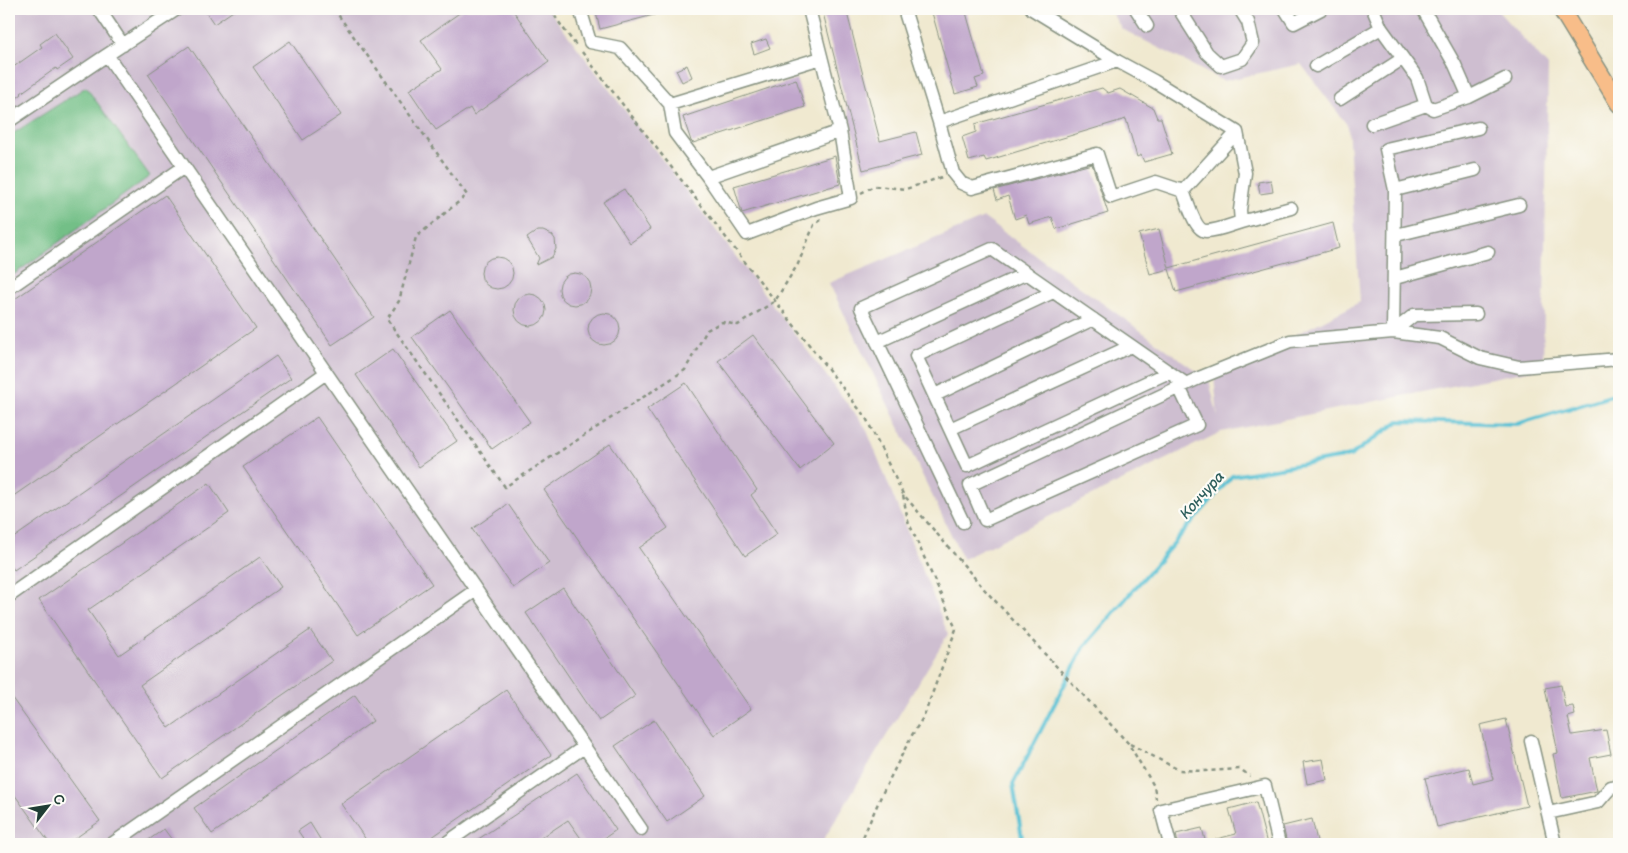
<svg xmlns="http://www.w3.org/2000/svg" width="1628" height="853" viewBox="0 0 1628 853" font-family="'Balsamiq Sans',sans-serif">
	<rect width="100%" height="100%" fill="#fdfcf7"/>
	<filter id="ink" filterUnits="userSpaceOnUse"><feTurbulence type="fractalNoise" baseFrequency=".02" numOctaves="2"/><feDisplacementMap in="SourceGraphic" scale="10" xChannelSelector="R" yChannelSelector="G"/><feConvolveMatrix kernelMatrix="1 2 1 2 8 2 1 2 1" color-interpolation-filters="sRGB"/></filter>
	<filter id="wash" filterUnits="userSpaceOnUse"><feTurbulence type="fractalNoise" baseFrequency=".0096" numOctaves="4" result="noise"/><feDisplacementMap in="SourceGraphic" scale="20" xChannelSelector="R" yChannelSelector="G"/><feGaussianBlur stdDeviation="1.12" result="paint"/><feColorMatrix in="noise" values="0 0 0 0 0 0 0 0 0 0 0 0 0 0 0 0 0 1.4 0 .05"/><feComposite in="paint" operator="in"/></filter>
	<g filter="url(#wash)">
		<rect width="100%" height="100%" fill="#f0e9d0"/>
		<path fill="#cebed0" d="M20 9H548L866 428 948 634 821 844H9V14Z
			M1109 9H1496L1548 66 1543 368 1221 432 963 559 829 283 984 218 1209 380 1218 417 1214 376 1360 302 1348 126 1301 64 1223 81 1122 29Z"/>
		<path fill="#73bf87" stroke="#497e5e" d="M86 87 150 176 9 278V136Z"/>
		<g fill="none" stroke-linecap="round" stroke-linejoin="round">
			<path stroke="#58c1d4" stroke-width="4" d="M1023 844 1013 784 1084 647 1232 476 1350 456 1399 421 1517 424 1614 395 1619 396"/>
		</g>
		<g id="blocks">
			<path fill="#c0a6cb" d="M204 9H236L214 24Z
				M465 9H512L549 62 474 115 470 108 436 130 409 90 442 69 421 40Z
				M595 9H664L665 12 600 29Z
				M822 9H846L880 141 916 132 922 155 863 170Z
				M931 9H965L984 76 975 79 978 87 955 94Z
				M55 33 73 59 57 70 56 68 21 93 22 94 9 104V70L42 47 40 44Z
				M766 39 770 48 754 54 751 44Z
				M290 41 341 115 303 140 253 67Z
				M189 46 374 317 332 345 148 74Z
				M687 65 692 77 682 82 676 70Z
				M796 79 805 107 693 143 691 141 683 117Z
				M1102 88 1108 93 1120 89 1153 108 1157 118H1161L1172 154 1144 162 1141 155 1137 157 1126 119 986 161 984 157 969 161 962 137 976 132 975 124Z
				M835 156 840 184 742 213 734 186Z
				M1092 164 1108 213 1056 229 1052 217 1029 224 1026 215 1015 219 1008 196 997 200 994 190Z
				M1271 180 1273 192 1260 194 1258 182Z
				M624 189 650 229 630 243 603 202Z
				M165 195 256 328 9 499V303Z
				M1333 223 1339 248 1176 292 1169 269 1150 274 1139 234 1159 229 1169 268Z
				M537 231H543L552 235 555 239 556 249 552 257 536 265 539 258 527 238Z
				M481 273a16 16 0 1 1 32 0a16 16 0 1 1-32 0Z
				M559 289a16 16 0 1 1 32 0a16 16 0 1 1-32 0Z
				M514 310a16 16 0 1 1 32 0a16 16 0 1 1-32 0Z
				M450 310 530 422 492 449 412 337Z
				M588 329a16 16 0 1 1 32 0a16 16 0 1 1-32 0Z
				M753 335 834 443 800 470 718 361Z
				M393 349 457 441 419 467 356 375Z
				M276 356 291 378 14 570 9 563V541Z
				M686 383 757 490 751 495 777 534 745 556 647 409Z
				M317 417 432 584 358 635 243 467Z
				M610 444 668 528 639 548 751 709 714 735 544 490Z
				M209 483 229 513 88 610 119 655 260 557 281 587 140 685 169 728 310 630 332 661 162 778 39 600Z
				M508 504 549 563 513 588 472 529Z
				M563 588 635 696 599 721 526 613Z
				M1561 685 1565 707 1573 706 1575 715 1568 717 1572 735 1606 730 1611 754 1590 758 1597 791 1562 798 1553 754 1558 753 1545 688Z
				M506 690 551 755 422 844H369L341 804Z
				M9 694 100 821 67 844H50L9 787Z
				M355 695 373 721 212 834 194 808Z
				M1506 719 1527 806 1437 827 1425 778 1469 768 1473 784 1493 779 1480 725Z
				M654 720 705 796 667 822 615 746Z
				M1323 759 1327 780 1307 784 1303 762Z
				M577 773 616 830 596 844H585L568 820 532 844H471Z
				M1256 802 1267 844H1209V841L1236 834 1229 809Z
				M1312 819 1317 841 1304 844H1287L1283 826Z
				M310 823 323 844H307L298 831Z
				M1202 828 1206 844H1178L1176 834Z
				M164 829 175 844H143Z"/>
		</g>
	</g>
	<g filter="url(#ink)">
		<use href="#blocks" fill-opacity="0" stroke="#889382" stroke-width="1"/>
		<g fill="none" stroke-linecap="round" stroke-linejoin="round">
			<g stroke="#889382" stroke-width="15">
				<path id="minor" d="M99 9 123 45
					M580 9 590 42 620 48 670 104 675 133 708 177 747 234 816 208 851 198 840 131 809 9
					M904 9 939 122 1117 61 1154 81 1237 132 1245 173 1240 210 1241 222 1291 208
					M1032 9 1117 61
					M1136 9 1147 26
					M1179 9 1207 53 1221 66 1242 59 1253 43 1248 22 1240 9
					M1285 9 1294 23 1321 9
					M1373 9 1381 28 1417 78 1426 105 1433 109 1469 97 1455 65 1423 9
					M107 55 177 9
					M1316 66 1381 28
					M1469 97 1505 79
					M1340 99 1402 59
					M670 104 821 58
					M9 121 107 55 641 829
					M939 122 953 173 961 183 972 188 1097 154 1111 197 1156 182 1183 191 1237 132
					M1372 124 1426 105
					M708 177 840 131
					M1395 190 1475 170
					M1183 191C1187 201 1195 231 1206 231 1217 231 1231 225 1241 222
					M1396 235 1519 205
					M1395 278 1488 252
					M9 288 184 167
					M1053 292 916 356 967 466 1169 372
					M1393 332 1395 190 1386 149 1478 128
					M1393 332 1414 315 1476 314
					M877 342 1027 273
					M1179 387 1197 425 985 520 970 485 1186 384 1199 378 1290 341 1393 332 1440 338 1480 358 1519 367 1619 359
					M935 395 1093 319
					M950 429 1131 346
					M963 522 861 308 992 249 1186 384
					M9 596 326 373
					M1531 741 1555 844
					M1548 813 1598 802 1611 787 1619 786
					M112 844 476 590
					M445 844 584 747
					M1170 844 1161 810 1265 786 1279 844"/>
			</g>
			<g stroke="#889382" stroke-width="19">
				<path id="major" d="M1561 9 1619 104"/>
			</g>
			<path stroke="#889382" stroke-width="2.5" stroke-dasharray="4 4" stroke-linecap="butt" d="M334 9 467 195 416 237 399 301 387 319 505 487 685 370 707 330 722 322 738 325 775 301 798 264 814 225 821 220
				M550 9 563 28 578 48
				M582 52 866 418 903 494 985 590 1128 743 1154 786 1156 799
				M861 193 874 186 906 189 942 177
				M1130 744 1179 770 1205 771 1240 769 1250 776
				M860 844 882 794 912 735 924 716 956 629 908 521 903 495"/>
			<use href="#minor" stroke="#fff" stroke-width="12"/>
			<use href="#major" stroke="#f8bd89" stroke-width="16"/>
		</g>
	</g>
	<g text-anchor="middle" stroke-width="4.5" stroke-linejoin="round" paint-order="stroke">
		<g font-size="15" font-style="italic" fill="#2d5e5c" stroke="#fdfcf7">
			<text transform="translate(1202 495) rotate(-48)" y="5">Кончура</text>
		</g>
	</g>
	<rect width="1628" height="853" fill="none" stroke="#fdfcf7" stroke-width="30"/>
	<g transform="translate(48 806) rotate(59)" stroke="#fdfcf7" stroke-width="4" paint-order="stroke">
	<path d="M0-4L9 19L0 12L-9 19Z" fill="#1f3d34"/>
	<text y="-8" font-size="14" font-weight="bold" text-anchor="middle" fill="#1f3d34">С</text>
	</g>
</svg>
